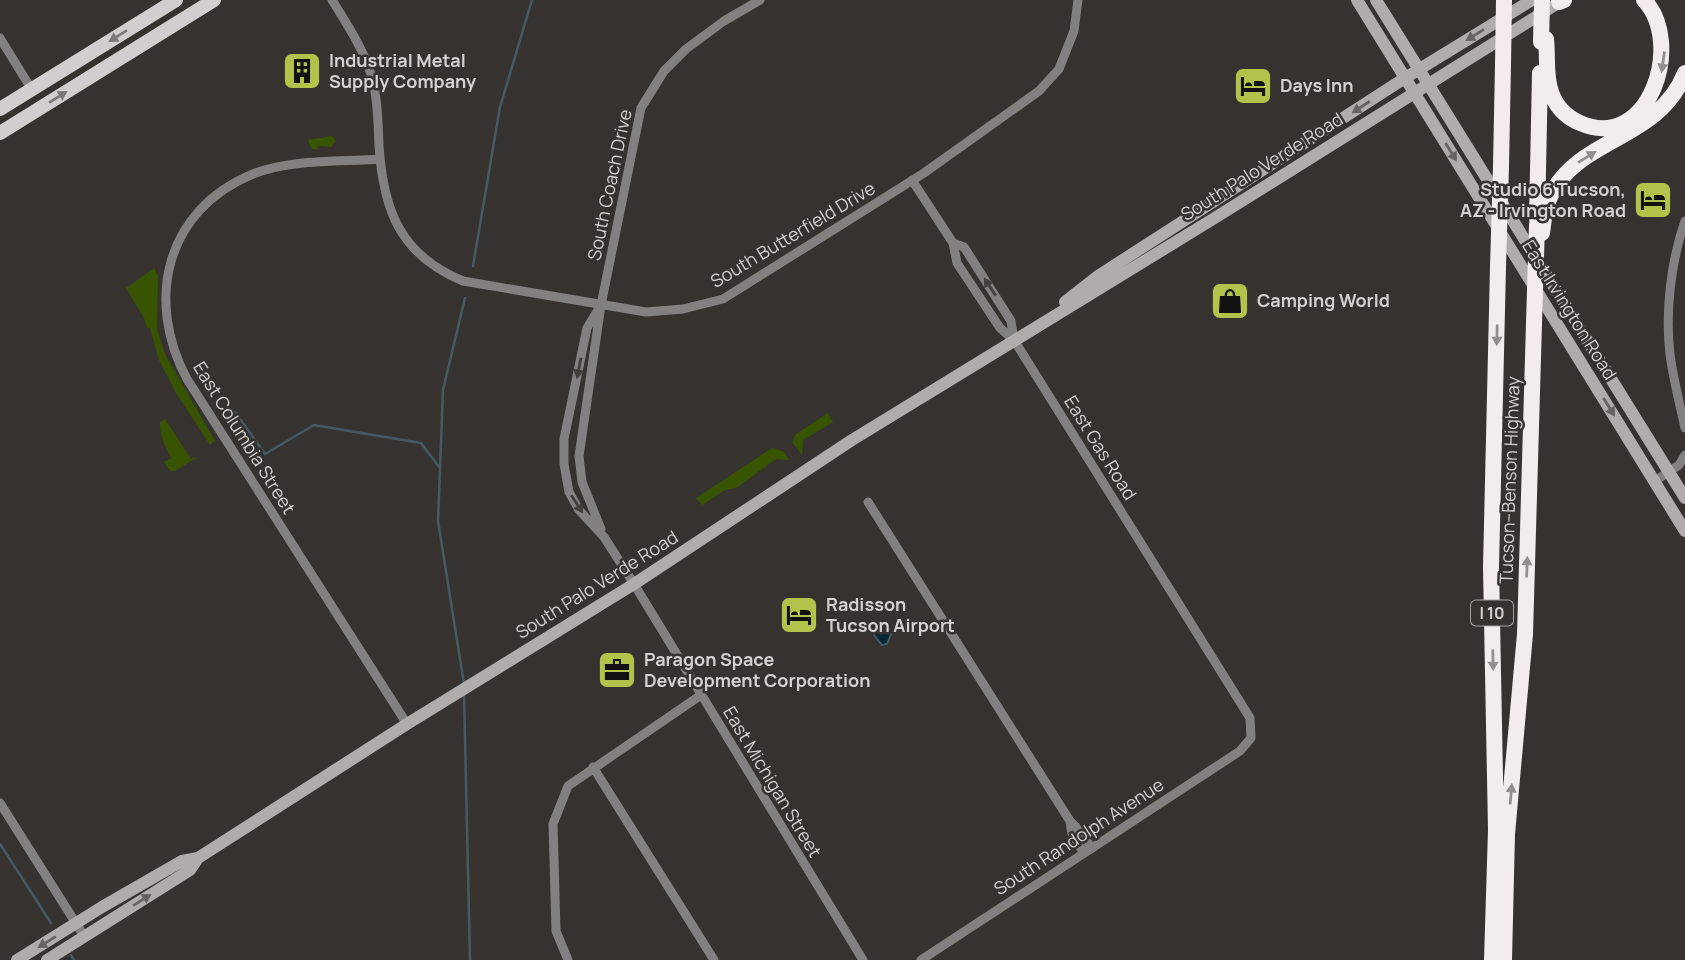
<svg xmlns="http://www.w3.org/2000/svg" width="1685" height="960" viewBox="0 0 1685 960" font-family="Manrope,sans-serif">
	<rect width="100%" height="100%" fill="#363230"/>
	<path fill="#385400" d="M332 136 336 141 331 147 318 146 317 150 311 148 308 140Z
		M154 268 158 276 157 330 165 354 215 441 210 445 176 393 159 360 150 328H147L144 318 126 288Z
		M828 413 833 422 803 440 802 455 792 442 796 434Z
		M165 419 191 459 199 456 175 471H170L164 462 171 458C165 446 159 435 160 422Z
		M772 448 784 452 789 460 776 459 738 487 723 491 702 505 696 498Z"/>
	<path fill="#072734" stroke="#445a63" stroke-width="2" d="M876 627 886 629 891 634 887 644 882 645 874 635V630Z"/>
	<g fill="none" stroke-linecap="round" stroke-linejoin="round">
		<path stroke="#445a63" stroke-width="2.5" d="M473 266 500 107 532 0
			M235 412 265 454 314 425 421 443 440 468
			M464 684 438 521 443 390 465 298
			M464 694 470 960
			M0 844 51 923
			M71 955 74 960"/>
		<path stroke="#838081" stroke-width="9" d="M332 0C348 26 365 51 373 81 378 102 378 124 379 145 383 210 400 255 463 281L646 312 683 309 723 299 924 173 1039 91 1059 69 1074 31 1078 0
			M0 38 32 90
			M380 159C339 162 291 159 253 174 165 210 145 301 187 379L407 724
			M912 180 953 243 957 263 1000 328 1014 340 1250 718 1251 738 1240 751 921 960
			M1685 221C1671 261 1665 312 1670 354 1673 379 1680 404 1685 428
			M953 243 964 247 1011 321 1014 340
			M601 305 587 328 564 439V464L569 492 579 510 604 537 634 584 863 960
			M1655 481 1679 465 1685 455
			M868 502 1070 821 1080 831 1091 847
			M601 529 582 482 579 456 601 305 641 108 664 71 686 49 724 21 760 0
			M593 767 714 960
			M0 803 84 936
			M1070 821 1072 834 1083 852
			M568 960 556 931 553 824 568 786 701 695"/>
		<path stroke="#b0acac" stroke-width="12" d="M1357 0 1685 531
			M1376 0 1685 498
			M1065 302 1098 276 1405 78 1532 0
			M17 960 102 907 182 861 198 858 407 724 634 584 852 440 1213 219 1563 0
			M47 960 190 870 198 858"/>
		<path stroke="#d2cdce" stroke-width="14" d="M0 109 176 0
			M0 133 214 0"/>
		<path stroke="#f2ecec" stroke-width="16" d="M1559 2 1564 0
			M1546 39C1548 57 1545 75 1551 92 1556 107 1566 117 1580 123 1649 153 1685 43 1644 0
			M1501 166 1503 65
			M1537 219 1540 73
			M1542 233C1544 218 1545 204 1553 191 1583 137 1659 139 1685 73
			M1492 960 1496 830 1491 567 1498 267
			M1504 960 1507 834 1525 634 1534 323"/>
		<path stroke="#f2ecec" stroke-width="16" d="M1541 42 1542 0
			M1503 65 1504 0
			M1498 267 1501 166
			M1534 323 1537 225"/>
	</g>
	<defs><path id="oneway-solid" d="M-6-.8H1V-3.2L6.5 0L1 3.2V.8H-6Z" transform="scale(1.75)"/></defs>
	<g fill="#676362">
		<use href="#oneway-solid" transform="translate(1475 35) rotate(148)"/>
		<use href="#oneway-solid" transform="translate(1361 107) rotate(147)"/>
		<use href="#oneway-solid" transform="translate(1451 152) rotate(58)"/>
		<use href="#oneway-solid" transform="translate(1609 407) rotate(58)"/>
		<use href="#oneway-solid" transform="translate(142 900) rotate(-32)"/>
		<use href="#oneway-solid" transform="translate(47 942) rotate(148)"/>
	</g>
	<g fill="#7c7877">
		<use href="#oneway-solid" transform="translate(118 36) rotate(148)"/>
		<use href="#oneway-solid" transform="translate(58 97) rotate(-32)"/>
	</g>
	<g fill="#948f8e">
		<use href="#oneway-solid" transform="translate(1663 62) rotate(98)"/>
		<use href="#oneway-solid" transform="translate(1587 157) rotate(-32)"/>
		<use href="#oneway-solid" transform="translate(1497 335) rotate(91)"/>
		<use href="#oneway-solid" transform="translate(1527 567) rotate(-88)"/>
		<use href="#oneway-solid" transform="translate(1493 660) rotate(89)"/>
		<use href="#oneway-solid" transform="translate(1511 794) rotate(-85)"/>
	</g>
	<g fill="#423e3c">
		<use href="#oneway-solid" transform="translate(990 287) rotate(-123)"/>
		<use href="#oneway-solid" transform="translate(579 368) rotate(101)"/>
		<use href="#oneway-solid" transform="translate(577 504) rotate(57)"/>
	</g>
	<defs>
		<g id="building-square" transform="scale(2.0125)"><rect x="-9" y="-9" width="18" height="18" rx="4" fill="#b3c24b" stroke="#363230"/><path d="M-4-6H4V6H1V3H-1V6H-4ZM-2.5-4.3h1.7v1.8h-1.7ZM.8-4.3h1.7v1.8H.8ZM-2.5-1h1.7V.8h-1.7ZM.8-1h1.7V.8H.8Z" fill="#111"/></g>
		<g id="hotel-square" transform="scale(2.0125)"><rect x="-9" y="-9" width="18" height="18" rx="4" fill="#b3c24b" stroke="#363230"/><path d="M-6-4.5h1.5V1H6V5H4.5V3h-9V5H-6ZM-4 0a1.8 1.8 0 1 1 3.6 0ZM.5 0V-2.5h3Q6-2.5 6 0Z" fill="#111"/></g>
		<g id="shop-square" transform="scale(2.0125)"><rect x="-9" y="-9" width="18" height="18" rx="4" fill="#b3c24b" stroke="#363230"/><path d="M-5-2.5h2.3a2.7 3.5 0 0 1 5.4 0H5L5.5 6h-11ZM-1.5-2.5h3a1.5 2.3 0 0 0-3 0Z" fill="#111"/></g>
		<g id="office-square" transform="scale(2.0125)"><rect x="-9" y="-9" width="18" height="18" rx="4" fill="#b3c24b" stroke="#363230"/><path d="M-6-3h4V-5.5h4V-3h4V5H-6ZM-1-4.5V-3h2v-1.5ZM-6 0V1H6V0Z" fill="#111"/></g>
	</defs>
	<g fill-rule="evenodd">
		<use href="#building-square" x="302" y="71"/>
		<use href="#hotel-square" x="1253" y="86"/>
		<use href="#hotel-square" x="1653" y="200"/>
		<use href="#shop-square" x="1230" y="301"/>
		<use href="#hotel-square" x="799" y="615"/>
		<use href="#office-square" x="617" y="670"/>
	</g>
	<g text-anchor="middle" stroke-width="5" stroke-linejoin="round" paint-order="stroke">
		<rect fill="#363230" stroke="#a5a1a0" stroke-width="2" x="1471" y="600.5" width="42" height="25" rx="5"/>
		<g font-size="16" font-weight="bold" fill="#d4d1d0">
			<text x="1492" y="619">I 10</text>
		</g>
		<g font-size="18" font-weight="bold" fill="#d4d1d0" stroke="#363230" text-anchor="start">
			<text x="329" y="67">Industrial Metal<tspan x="329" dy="21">Supply Company</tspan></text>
			<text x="1280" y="92">Days Inn</text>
			<text x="1626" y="196" text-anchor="end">Studio 6 Tucson,<tspan x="1626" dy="21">AZ - Irvington Road</tspan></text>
			<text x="1257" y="307">Camping World</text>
			<text x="826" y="611">Radisson<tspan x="826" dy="21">Tucson Airport</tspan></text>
			<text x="644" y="666">Paragon Space<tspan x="644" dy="21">Development Corporation</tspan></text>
		</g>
		<g font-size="18" fill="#d4d1d0" stroke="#363230">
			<text transform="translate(1262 167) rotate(-32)" y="6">South Palo Verde Road</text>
			<text transform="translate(610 185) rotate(-78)" y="6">South Coach Drive</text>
			<text transform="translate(793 235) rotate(-31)" y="6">South Butterfield Drive</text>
			<text transform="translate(1569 310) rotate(58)" y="6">East Irvington Road</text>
			<text transform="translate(244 438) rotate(58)" y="6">East Columbia Street</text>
			<text transform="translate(1100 448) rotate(58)" y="6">East Gas Road</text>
			<text transform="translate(1510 480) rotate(-88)" y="6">Tucson–Benson Highway</text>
			<text transform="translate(597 585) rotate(-32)" y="6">South Palo Verde Road</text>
			<text transform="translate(772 782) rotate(59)" y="6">East Michigan Street</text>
			<text transform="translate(1079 837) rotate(-33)" y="6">South Randolph Avenue</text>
		</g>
	</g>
</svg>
